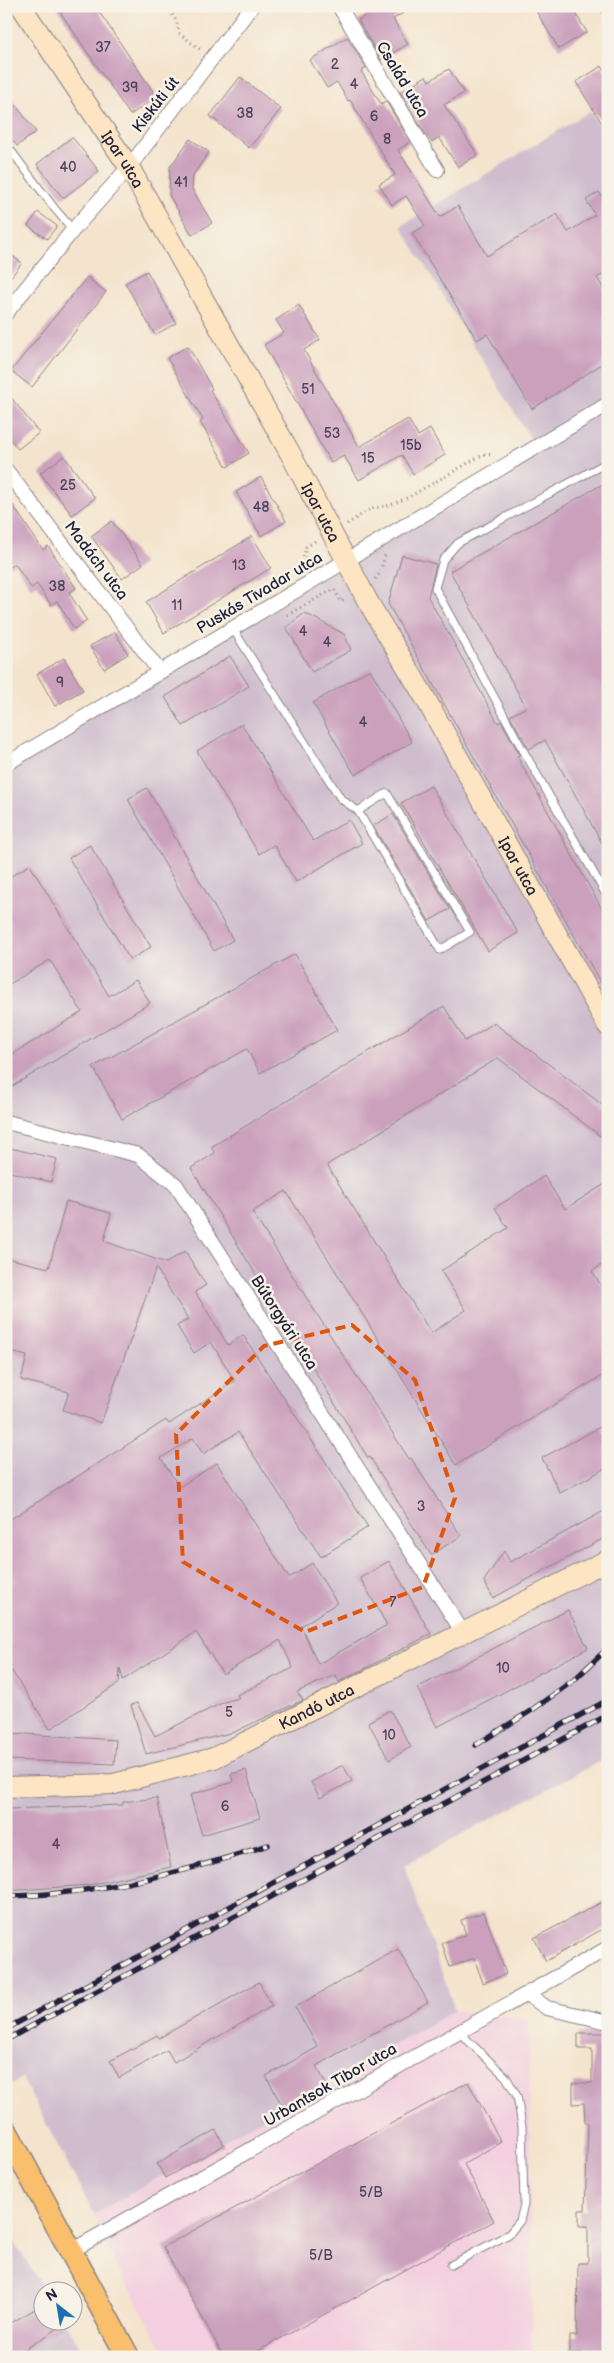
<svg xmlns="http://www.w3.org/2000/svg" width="614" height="2363" viewBox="0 0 614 2363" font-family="'Balsamiq Sans',sans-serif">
	<rect width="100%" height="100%" fill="#f7f3e8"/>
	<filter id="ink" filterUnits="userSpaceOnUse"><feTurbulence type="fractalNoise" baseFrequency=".02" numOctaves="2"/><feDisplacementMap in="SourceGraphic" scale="10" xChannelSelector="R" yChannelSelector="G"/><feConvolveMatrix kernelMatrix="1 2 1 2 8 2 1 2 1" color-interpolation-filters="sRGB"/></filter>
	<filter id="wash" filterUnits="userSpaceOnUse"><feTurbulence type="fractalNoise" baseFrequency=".0096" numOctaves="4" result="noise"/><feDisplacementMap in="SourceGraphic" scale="20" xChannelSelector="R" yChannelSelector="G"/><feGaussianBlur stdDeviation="1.12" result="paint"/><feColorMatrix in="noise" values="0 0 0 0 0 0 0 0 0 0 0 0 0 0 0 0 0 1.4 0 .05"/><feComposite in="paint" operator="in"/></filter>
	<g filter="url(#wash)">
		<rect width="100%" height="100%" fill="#f4e4cd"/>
		<path fill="#f3cfdf" d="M455 2010 529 2019 532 2357H167L117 2267 94 2214Z"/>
		<path fill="#cfbdce" d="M590 111 608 141V1757L404 1865 455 2010 94 2214 22 2078 6 2087V759L538 451 401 226Z
			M6 2230 45 2290H42V2320L64 2321 87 2357H6Z"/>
		<g id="blocks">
			<path fill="#cba0bd" d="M56 6H95L157 97 130 115Z
				M382 6H415L393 19 408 44 381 60 358 20Z
				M533 6H571L587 32 559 49Z
				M347 37 366 68 361 71 381 104 386 101 410 142 398 150 440 217 458 206 487 256 557 214 568 232 595 215 586 200 599 192 608 206V271L597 278 608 296V360L532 409 487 334 477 340 412 233 425 226 406 196 392 205 379 184 395 175 350 100 348 101 337 82 327 88 310 60Z
				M602 66 608 76V133L576 82Z
				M449 69 464 93 444 105 478 155 458 167 439 137 432 142 425 133 400 92 426 76 429 81Z
				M240 77 281 109 249 148 210 116Z
				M6 92 36 132 17 146 6 132Z
				M72 137 99 171 63 198 37 164Z
				M190 139 209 152 193 175 192 189 212 223 192 235 169 195 170 167Z
				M38 212 57 226 47 239 28 226Z
				M6 251 22 263 6 283Z
				M147 271 176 323 155 335 125 283Z
				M87 277 106 292 32 387 11 371Z
				M299 305 320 340 304 350 359 447 408 419 418 436 430 429 445 455 413 474 402 455 359 480 344 456 331 463 264 345 284 333 276 320Z
				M188 346 212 389 210 390 249 453 227 467 200 422 203 420 167 358Z
				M6 391 39 433 18 449 6 434Z
				M64 456 95 498 72 515 40 473Z
				M261 477 286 521 261 536 236 492Z
				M608 481V854L545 740 529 749 524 740 510 716 526 707 450 571Z
				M6 495 43 550 48 546 76 588 69 593 87 621 74 629 57 601 51 605 37 584 31 588 15 564 6 569Z
				M112 521 143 564 122 579 91 536Z
				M252 536 271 568 164 633 146 602Z
				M402 555 436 564 428 597 498 723 501 721 520 755 517 756 608 920V996L388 604Z
				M305 613 344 634 351 650 312 672 286 627Z
				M115 632 128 654 104 669 90 646Z
				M230 656 249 686 183 726 165 697Z
				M64 658 83 690 55 706 37 674Z
				M370 669 412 742 355 775 313 703Z
				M242 724 313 841 349 820 362 843 296 882 274 845 259 854 197 751Z
				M431 786 518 933 488 951 401 803Z
				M147 788 233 940 214 951 128 799Z
				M393 814 450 909 429 921 373 826Z
				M90 845 151 947 130 960 69 858Z
				M30 865 109 996 136 980 150 1003 6 1090V1058L82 1012 50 960 6 986V879Z
				M295 954 337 1030 260 1073 247 1049 122 1119 93 1067Z
				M444 1006 465 1041 494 1023 608 1109V1142L498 1058 327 1165 431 1333 466 1310 441 1271 508 1228 495 1208 544 1176 565 1209 608 1182V1261L592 1271 608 1296V1372L456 1465 286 1191 252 1212 409 1459 411 1458 461 1536 431 1555 370 1457 368 1458 191 1168 215 1153 211 1147Z
				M6 1147 57 1159 51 1182 6 1171Z
				M66 1201 111 1213 104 1241 166 1263 185 1251 206 1285 195 1292 228 1345 243 1335 368 1527 321 1557 238 1432 203 1454 193 1438 161 1458 179 1487 217 1463 289 1578 312 1563 337 1603 301 1626 318 1664 387 1625 360 1578 389 1561 431 1634 339 1682 335 1675 297 1692 303 1700 234 1732 146 1754 131 1705 137 1703 155 1736 224 1702 239 1698 237 1695 293 1668 280 1640 223 1674 196 1632 123 1680 120 1668 119 1683 50 1729 11 1670 6 1673V1522L166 1420 169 1424 235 1381 211 1342 194 1353 177 1326 188 1319 156 1268 101 1423 63 1410 69 1392 21 1380 27 1356 6 1351V1258L49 1268Z
				M600 1427 608 1442V1467L560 1493 542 1458Z
				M608 1509V1536L493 1598 484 1581 504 1551 510 1562Z
				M568 1610 588 1648 437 1727 417 1688Z
				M390 1710 411 1747 389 1760 368 1722Z
				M26 1734 116 1740 114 1764 6 1760V1735Z
				M343 1765 352 1781 320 1798 311 1782Z
				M246 1770 260 1818 202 1835 190 1795 233 1782 231 1774Z
				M157 1798 171 1867 89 1885 6 1891V1809L123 1805V1802Z
				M608 1899V1926L546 1961 534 1938Z
				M484 1912 506 1974 483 1983 474 1958 450 1967 442 1943 466 1935 461 1920Z
				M398 1949 428 2002 316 2066 327 2085 284 2109 266 2076 318 2047 295 2007Z
				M259 1982 272 2006 174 2062 167 2050 119 2078 110 2061 157 2035 159 2038Z
				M578 2033H608V2357H582V2353H570V2336H577L578 2263H588V2226H579V2210H585L588 2123H585L584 2103 573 2104V2083H592V2049H578Z
				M468 2082 501 2142 464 2164 494 2221 247 2357H224L163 2247Z
				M216 2130 224 2145 165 2178 157 2164Z
				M42 2305V2320H71L13 2357H6V2326Z"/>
		</g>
	</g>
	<g filter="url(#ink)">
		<use href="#blocks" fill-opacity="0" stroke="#8b8384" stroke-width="1"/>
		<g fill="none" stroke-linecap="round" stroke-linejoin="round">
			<g stroke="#8b8384" stroke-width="9">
				<path id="lane" d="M6 144 55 209 73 230
					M608 462 458 543 443 560 435 588 519 743 608 898
					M233 629 341 799 358 811 440 950 470 932 387 793 358 811
					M451 2265 509 2234 520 2221 524 2204 522 2126 517 2096 506 2077 458 2031"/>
			</g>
			<g stroke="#8b8384" stroke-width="16">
				<path id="street" d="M339 6 437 170
					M607 6 608 8
					M6 313 73 230 129 167 252 6
					M6 470 160 672
					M6 764 608 404
					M6 1122 138 1155 176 1185 464 1634
					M527 1994 547 2008 608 2022
					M71 2251 608 1948"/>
			</g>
			<g stroke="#8b8384" stroke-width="22">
				<g id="secondary">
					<path id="s1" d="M21 6 129 167 290 453 367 600 424 696 608 1026"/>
					<path id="s2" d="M6 1787 114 1784 214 1758 608 1560"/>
				</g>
			</g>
			<g stroke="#8b8384" stroke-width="25">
				<path id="primary" d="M6 2131 128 2357"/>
			</g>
			<path stroke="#8b8384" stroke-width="3" stroke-dasharray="1 4" stroke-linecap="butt" d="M160 6C173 12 177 19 179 33L202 51
				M347 524 370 509 390 505 409 497 484 454 493 455
				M299 571 301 569 306 547 317 540
				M375 579 380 573 385 555
				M287 615 334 589 341 602 346 599
				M6 2103 12 2114"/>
			<use href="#lane" stroke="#fff" stroke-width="7"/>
			<use href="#street" stroke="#fff" stroke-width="14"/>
			<use href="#secondary" stroke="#fde5c4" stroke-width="20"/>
			<use href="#primary" stroke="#f9bf6c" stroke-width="22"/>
			<g stroke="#22223b" stroke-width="5.5">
				<path id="rail" d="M476 1745 532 1710 574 1680 608 1648
					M6 1896C96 1895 183 1873 268 1845
					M6 2029 608 1700
					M6 2040 608 1715"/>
			</g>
			<use href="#rail" stroke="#f7f3e8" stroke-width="4" stroke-dasharray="11" stroke-linecap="butt"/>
		</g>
	</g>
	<path fill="none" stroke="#de560e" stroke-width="4" stroke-dasharray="10 6" stroke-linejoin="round" d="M352 1325 415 1380 455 1498 423 1587 305 1632 183 1562 176 1434 264 1346Z"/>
	<g text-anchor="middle" stroke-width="5" stroke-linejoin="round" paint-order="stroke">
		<g font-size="14" fill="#4c425c">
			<text x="103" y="52">37</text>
			<text x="335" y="69">2</text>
			<text x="354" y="89">4</text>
			<text x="130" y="92">39</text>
			<text x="245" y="118">38</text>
			<text x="374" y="121">6</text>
			<text x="387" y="144">8</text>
			<text x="68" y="172">40</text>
			<text x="181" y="187">41</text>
			<text x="308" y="394">51</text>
			<text x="332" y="438">53</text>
			<text x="411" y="450">15b</text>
			<text x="368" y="463">15</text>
			<text x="68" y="490">25</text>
			<text x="261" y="512">48</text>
			<text x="239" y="570">13</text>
			<text x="57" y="591">38</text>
			<text x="177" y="610">11</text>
			<text x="303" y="636">4</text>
			<text x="327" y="647">4</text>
			<text x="60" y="687">9</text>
			<text x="363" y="727">4</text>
			<text x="421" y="1511">3</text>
			<text x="393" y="1607">7</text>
			<text x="503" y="1673">10</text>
			<text x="229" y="1717">5</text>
			<text x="389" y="1740">10</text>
			<text x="225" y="1811">6</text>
			<text x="56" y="1849">4</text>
			<text x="371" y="2197">5/B</text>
			<text x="321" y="2260">5/B</text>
		</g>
		<g font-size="16" fill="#22223b" stroke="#f7f3e8">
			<text transform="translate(403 79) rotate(59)" y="6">Család utca</text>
			<text transform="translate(155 104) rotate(-52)" y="6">Kiskúti út</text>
			<text dy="6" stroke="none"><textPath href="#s1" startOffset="184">Ipar utca</textPath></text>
			<text dy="6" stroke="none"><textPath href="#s1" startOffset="589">Ipar utca</textPath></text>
			<text transform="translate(97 560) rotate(53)" y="6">Madách utca</text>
			<text transform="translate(259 592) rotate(-31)" y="6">Puskás Tivadar utca</text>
			<text dy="6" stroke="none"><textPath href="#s1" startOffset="994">Ipar utca</textPath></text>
			<text transform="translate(285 1322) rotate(57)" y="6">Bútorgyári utca</text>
			<text dy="6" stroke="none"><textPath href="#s2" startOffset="326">Kandó utca</textPath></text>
			<text transform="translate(330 2084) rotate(-30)" y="6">Urbantsok Tibor utca</text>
		</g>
	</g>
	<rect width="614" height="2363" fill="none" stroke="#f7f3e8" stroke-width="25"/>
	<g transform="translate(58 2306) rotate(329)"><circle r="24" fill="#f7f3e8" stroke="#a29fa3"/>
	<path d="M0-4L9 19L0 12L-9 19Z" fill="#1f6fb2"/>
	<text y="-8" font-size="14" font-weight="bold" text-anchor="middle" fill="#22223b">N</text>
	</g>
</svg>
